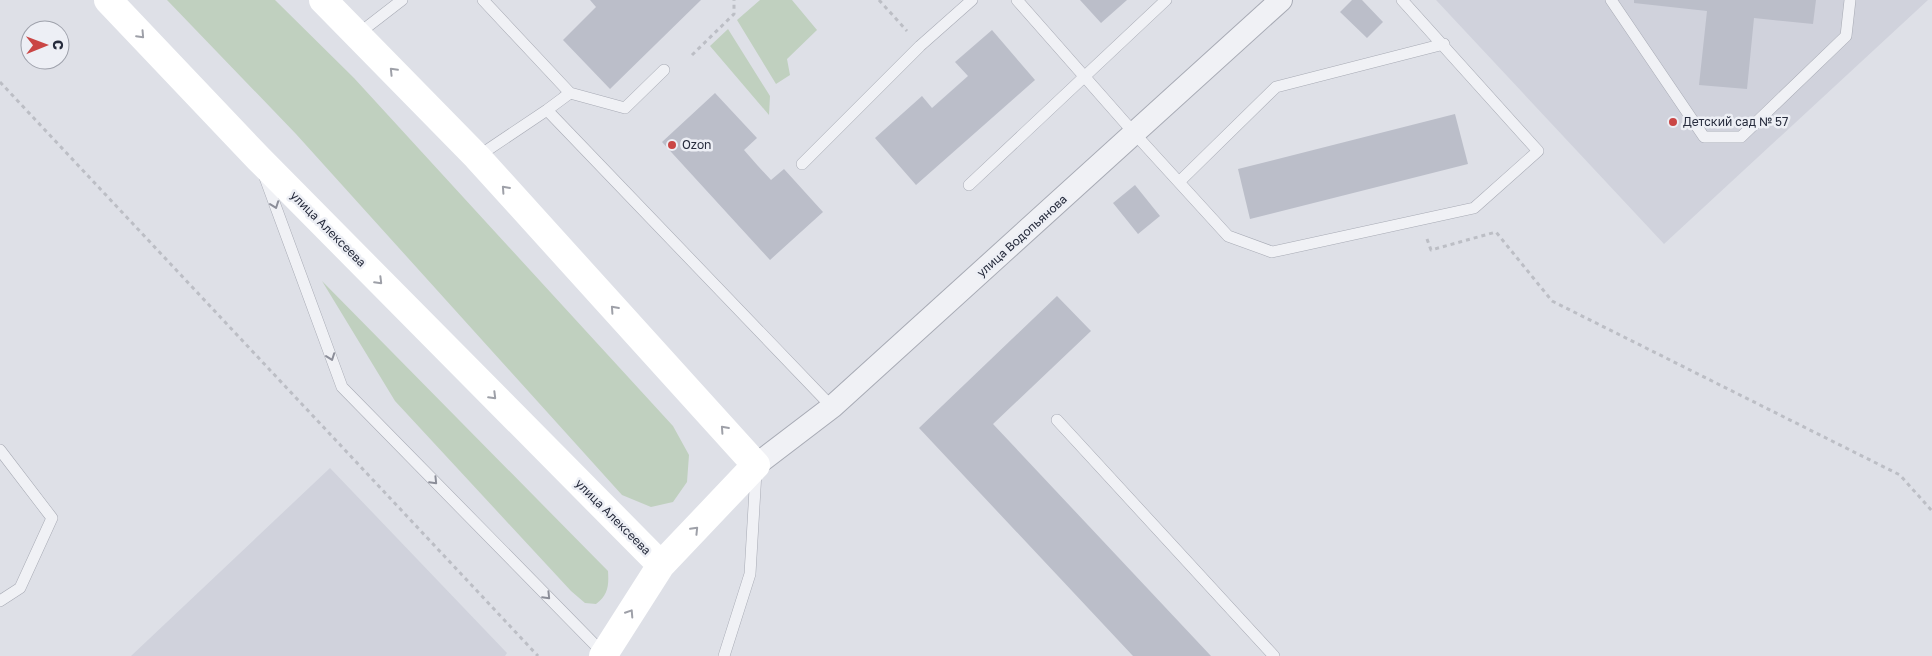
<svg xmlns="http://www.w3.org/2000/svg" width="1932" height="656" viewBox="0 0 1932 656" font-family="'Golos Text',sans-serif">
	<rect width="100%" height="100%" fill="#dee0e7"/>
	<path fill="#d0d2dc" d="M1436 0H1928L1664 244Z
		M330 468 507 653 505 656H131Z"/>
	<path fill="#c0d0bf" d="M167 0H275L354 78 673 426 689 455 687 482 673 502 651 507 622 495 296 134Z
		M760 0H792L817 30 787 59 790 75 776 84 737 20Z
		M728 29 770 96 769 115 710 46Z
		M322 281 608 571C609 586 608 595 596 604L585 603 571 591 395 401Z"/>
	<path fill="#bbbec9" d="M590 0H701L610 89 563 40 596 7Z
		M1080 0H1127L1101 23Z
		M1352 0H1362L1383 22 1367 38 1340 12Z
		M1634 0H1816L1813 24 1754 18 1747 89 1699 85 1707 11 1634 3Z
		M992 30 1035 80 916 185 875 138 922 96 932 108 968 76 955 62Z
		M715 93 757 138 744 150 758 166 771 180 784 169 823 212 770 260 662 142Z
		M1455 114 1468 164 1250 219 1238 169Z
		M1135 185 1160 216 1138 234 1113 203Z
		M1057 296 1091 331 993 424 1211 656H1133L919 428Z"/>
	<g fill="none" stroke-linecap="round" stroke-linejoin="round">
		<g stroke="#a7aab4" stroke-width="12">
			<path id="lane" d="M1017 0 1135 134 1228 236 1272 252 1474 208 1538 151 1402 0
				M1611 0 1704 137H1741L1846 36 1850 0
				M358 34 402 0
				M564 97 570 93 625 108 664 70
				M547 110 832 407
				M477 157 547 110 570 93 483 0
				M802 164 920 46 972 0
				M264 175 342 387 603 653
				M1179 182 1276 87 1444 44
				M969 185 1166 0
				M1057 420 1274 656
				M0 450 52 518 20 588 0 601
				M724 656 750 574 756 472"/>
		</g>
		<g stroke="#a7aab4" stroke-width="24">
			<path id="street" d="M756 465 832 407 1281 0"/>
		</g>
		<path stroke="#bcbec5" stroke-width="3" stroke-dasharray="4 4" stroke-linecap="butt" d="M879 0 907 31
			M692 55 734 14V0
			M0 82 538 656
			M1427 239 1431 250 1496 232 1552 301 1900 475 1932 511"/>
		<use href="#lane" stroke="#f0f1f5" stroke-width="11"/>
		<use href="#street" stroke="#f0f1f5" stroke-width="22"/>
		<path stroke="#fff" stroke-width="28" d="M108 0 259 159 661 565
			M323 0 477 157 756 465 661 565 603 656"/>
	</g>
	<defs><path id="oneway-chevron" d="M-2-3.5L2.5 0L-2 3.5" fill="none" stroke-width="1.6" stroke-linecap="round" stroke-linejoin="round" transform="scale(1.25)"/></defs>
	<g stroke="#9ea0a8">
		<use href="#oneway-chevron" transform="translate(141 35) rotate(47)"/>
		<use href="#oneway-chevron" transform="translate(393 71) rotate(-134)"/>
		<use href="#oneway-chevron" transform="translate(505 189) rotate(-132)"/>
		<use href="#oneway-chevron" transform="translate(379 281) rotate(45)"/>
		<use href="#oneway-chevron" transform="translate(614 309) rotate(-132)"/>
		<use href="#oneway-chevron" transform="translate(493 396) rotate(45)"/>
		<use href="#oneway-chevron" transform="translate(724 429) rotate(-132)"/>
		<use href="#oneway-chevron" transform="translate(695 530) rotate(-46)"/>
		<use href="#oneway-chevron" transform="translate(630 613) rotate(-57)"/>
	</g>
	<g stroke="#8c8e99">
		<use href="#oneway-chevron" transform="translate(275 205) rotate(70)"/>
		<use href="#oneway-chevron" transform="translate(331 357) rotate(70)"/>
		<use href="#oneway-chevron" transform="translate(434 481) rotate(46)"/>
		<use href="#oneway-chevron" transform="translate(547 596) rotate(46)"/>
	</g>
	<g fill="#ca4645" stroke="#edeff5" stroke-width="2">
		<circle cx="1673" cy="122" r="5"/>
		<circle cx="672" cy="145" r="5"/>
	</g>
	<g text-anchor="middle" stroke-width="5" stroke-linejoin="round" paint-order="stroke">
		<g font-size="12" fill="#272c3d" stroke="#edeff5" text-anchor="start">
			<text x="1683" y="126">Детский сад № 57</text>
			<text x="682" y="149">Ozon</text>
		</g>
		<g font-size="12" fill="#272c3d" stroke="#edeff5">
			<text transform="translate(328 229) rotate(45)" y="4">улица Алексеева</text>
			<text transform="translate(1022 236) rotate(-42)" y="4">улица Водопьянова</text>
			<text transform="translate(613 517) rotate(45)" y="4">улица Алексеева</text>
		</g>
	</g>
	<g transform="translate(45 45) rotate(89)"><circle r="24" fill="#edeff5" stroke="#9ea1ab"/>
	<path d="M0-4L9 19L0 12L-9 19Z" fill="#ca4645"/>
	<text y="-8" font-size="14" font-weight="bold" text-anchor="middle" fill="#272c3d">С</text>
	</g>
</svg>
